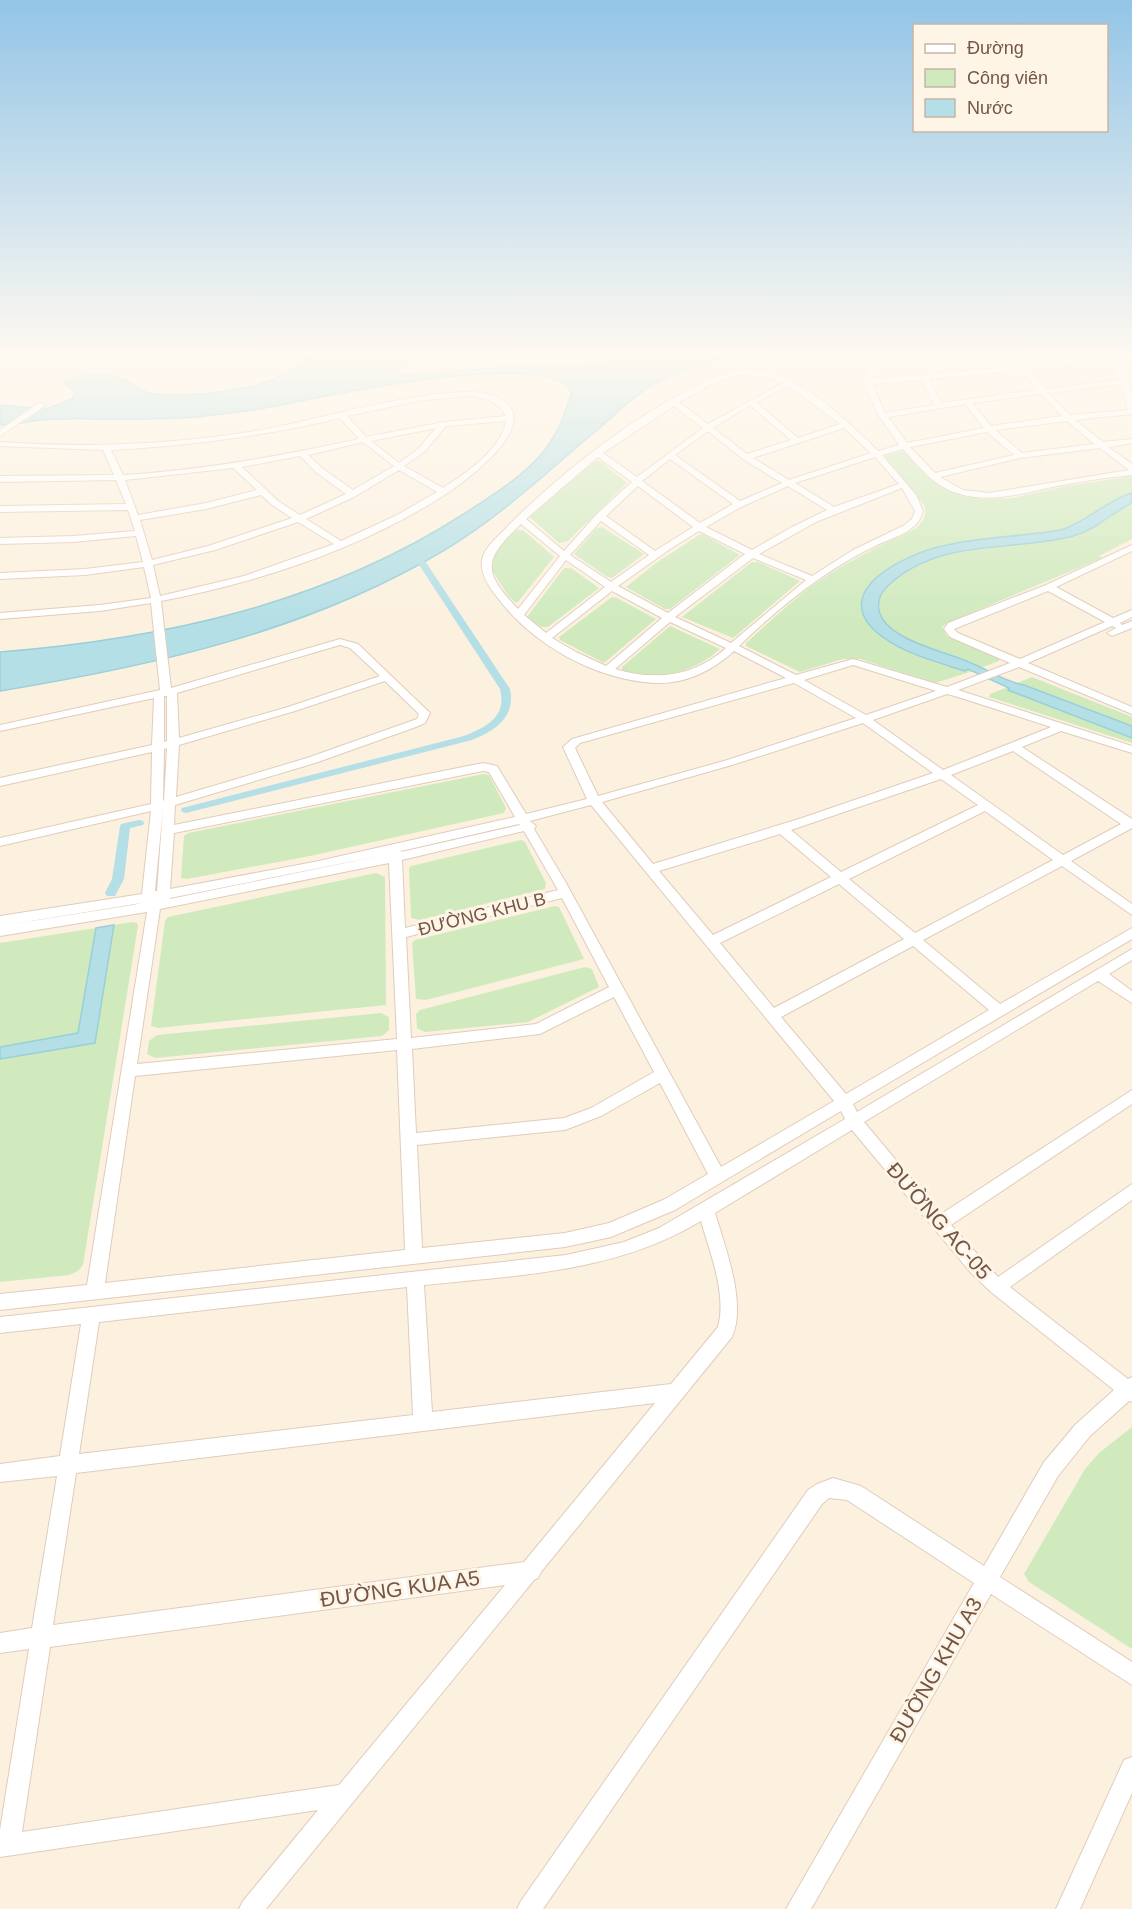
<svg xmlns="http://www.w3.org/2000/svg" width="1132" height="1909" viewBox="0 0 1132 1909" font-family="Arial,sans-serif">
	<rect width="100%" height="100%" fill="#fcf1df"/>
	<path fill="#d0eabe" d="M901 451 905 452 940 486 959 494 983 499 1013 498 1066 486 1132 476V493C1106 501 1089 522 1063 529 997 547 920 531 868 586L890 641 924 657 964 671 968 668 973 671 935 683 860 659H843L800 672 746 646V643C767 624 787 605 809 588 842 564 878 546 915 529 923 522 928 515 924 505L884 456Z
		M595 461H600L627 483 568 541 559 543 530 517Z
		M1132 503V539L1099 556 1102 558 947 623 942 627 947 636 999 658V661L980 668 972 663C944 654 906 646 886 624 855 589 922 561 946 555 981 545 1019 547 1054 540 1069 537 1089 530 1102 523 1112 517 1121 508 1132 503Z
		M602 527 644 554 612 578 606 576 574 554 597 528Z
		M517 530H523L554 557 517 603C510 600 506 592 502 586 499 581 494 574 492 569 488 555 508 538 517 530Z
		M699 535H704L740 555 670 609H665L626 587 656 563Z
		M752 562H758L800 581 733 638 682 617Z
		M564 568H571L599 588 548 627H541L527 617Z
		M612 597 617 598 656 619 604 663 560 640 559 637Z
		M670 626 720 649C694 673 657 682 622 670V667Z
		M1032 677 1132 717V726L1024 685 1015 684Z
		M1008 687 1009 690 1132 738V743L989 697 990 694Z
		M484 774 489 775 506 808 504 813 310 856 187 879 181 878 184 836 188 833Z
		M521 840 525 842 546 883 545 889 420 920 411 918 409 869 411 866Z
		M376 873 385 877 386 1005 158 1028 151 1026 165 921 168 917Z
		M555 906 559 907 584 959 426 1000 416 999 412 943 415 940Z
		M131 922 137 923 138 926 83 1265 78 1271 69 1275 0 1282V1059L95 1042 114 925Z
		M96 928 78 1033 0 1047V943Z
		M585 967 592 969 599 987 528 1022 425 1032 417 1028 416 1014 420 1010Z
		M381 1013 389 1017V1030L382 1036 155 1058 147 1054 149 1041 157 1035Z
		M1132 1427V1649L1029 1582 1024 1574 1085 1469 1099 1453Z"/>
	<path fill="#b4dfe6" stroke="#9acfd8" stroke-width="1.5" d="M310 355H416L394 375 396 376 494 368H581L635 355H743C711 360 677 370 649 387 630 399 614 416 597 430 547 472 499 518 443 551 309 631 153 666 0 691V652C162 639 323 604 462 515 490 497 523 477 544 451 552 440 560 427 564 415 567 408 568 400 572 394 557 342 302 402 259 409 238 412 217 415 195 417 148 421 101 418 54 419 36 419 19 425 0 425V405L47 409 72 399 75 392 63 382C81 373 107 372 125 380 133 384 141 391 149 393 181 399 252 391 280 376 291 371 301 362 310 355Z
		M1132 493V503C1111 513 1096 530 1073 536 1013 552 941 538 891 583 885 588 880 594 879 601 876 616 888 627 899 634 921 648 947 652 971 663 989 670 1005 682 1024 685L1132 726V738L1008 690 1009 688 968 669 965 671C934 661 897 652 873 629 834 589 903 557 934 548 975 537 1019 537 1061 530 1087 522 1105 501 1132 493Z
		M114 925 95 1043 0 1059V1047L78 1033 96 928Z"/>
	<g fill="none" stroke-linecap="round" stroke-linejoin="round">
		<path fill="#b4dfe6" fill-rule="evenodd" d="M413 552H419L510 689C516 717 495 731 472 740L186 813 182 812 181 810 182 808 464 736C487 727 507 717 500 689L412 554Z
			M139 820 143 821 144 823 143 825 130 828 124 879 115 896H107L105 893 112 879 120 826 121 824Z"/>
		<g stroke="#e0ccbb" stroke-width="2">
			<path id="minor" d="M901 355H928C910 364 880 354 871 379L1020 366 1012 355H1020L1026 365 1105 355H1126L1114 358 1127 379H1132V383L1129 384 1132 396V414L1075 420 1103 442 1132 439V443L1108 447 1132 464V475C1111 477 1089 480 1068 484 1027 491 983 509 943 487 927 478 915 462 903 449L882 455 916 495 923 511C918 532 894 537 877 545 826 569 779 607 739 646L796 675 853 659 947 687 1010 663 950 637 944 629 948 623 1046 585 1132 545V551L1056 587 1113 618 1132 610V617L1120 623 1122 625 1132 621V628L1112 636 1107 633 1116 628 1112 626 1028 663 1132 707V714L1019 667 958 690 1132 746V753L1061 731 1022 747 1132 819V828L1071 861 1132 904V915L1062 866 923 940 1000 1004 1132 928V939L853 1104 857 1112 1132 949V960L1109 974 1132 991V1003L1098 981 864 1122 941 1214 1132 1090V1104L951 1225 998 1277 1132 1184V1200L1010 1287 1128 1379 1132 1377V1402L1129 1401 1090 1436 1058 1476 1000 1577 1132 1662V1685L991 1594 811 1909H786L974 1583 847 1500 829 1498 822 1504 543 1909H517L521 1901 808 1490 817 1484 833 1478 861 1486 984 1566 1044 1462 1076 1424 1114 1390 991 1292 971 1273 852 1130 715 1213C725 1247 747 1303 732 1337L541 1572 538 1578 534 1580 266 1909H239L243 1901 318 1810 0 1857V1830L29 1649 0 1653V1633L32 1628 57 1476 0 1482V1464L60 1456 81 1324 0 1333V1317L566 1255 624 1242 659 1228 845 1119 841 1111 675 1210 611 1237 565 1247 0 1310V1294L87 1285 147 912 0 936V926L133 905 141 903 0 926V916L142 894 151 811 0 846V838L151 804 152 752 0 786V778L152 745 154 698 0 731V725L160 690 151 603 100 611 0 619V613L100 605 151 598 144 567 85 575 0 579V573L85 569 143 562 136 536 73 542 0 544V538L73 536 135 531 128 510 0 512V506L126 504 116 480 0 482V476L114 475 103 450 0 446V442C85 448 170 445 255 431 314 421 371 402 431 395 449 393 469 390 487 394 558 413 468 480 443 496 358 550 259 582 161 601L171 688 340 639 358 644 430 713 425 723 416 727 315 763 175 805 174 825 483 763 497 766 526 814 587 799 563 747 572 739 786 678 734 651C712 671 685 684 656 683 595 680 532 644 497 597 489 587 480 574 482 560 484 547 498 537 506 528 560 473 644 407 716 377 730 371 745 369 760 371 803 376 847 421 878 451L899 445 879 416 863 381C869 363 884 359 901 355ZM1108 359 1120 380 1045 389 1029 370ZM1022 370 1037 390 941 403 929 379ZM737 375 766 376 783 383 708 424 679 402 714 383ZM922 380 934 405 885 413 872 384ZM1122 384 1128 410 1070 415 1048 393ZM788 386 840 424 798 438 756 402ZM1041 394 1062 416 991 426 972 403ZM468 396C483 397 499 401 506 416L444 422 366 437 347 416 423 400ZM965 404 984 428 907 443 888 417ZM750 405 791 440 747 454 713 428ZM674 406 703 428 637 477 603 453ZM340 418 359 439C281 456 203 470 123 475L111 450C188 446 265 436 340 418ZM506 421C501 450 466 473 443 488L404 466 425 451 446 426ZM1067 421 1094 444 1022 453 995 430ZM436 428 419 448 399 463 371 441ZM844 428 871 453 789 480 753 458ZM708 431 743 459 782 483 740 501 675 455ZM987 432 1014 455 935 473 910 447ZM363 442 394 466 353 490 323 469 308 455ZM1100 448 1129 470 989 493 963 490 940 477 1020 458ZM300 456 317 473 346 494 300 515 278 501 242 467ZM598 457 632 482 597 514 564 551 526 519ZM875 457 899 484 834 507 795 483ZM670 459 733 504 700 523 642 481ZM233 468 257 490 206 503 138 515 125 480ZM399 470 437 492 397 515 341 541 306 519 352 498ZM638 486 693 527 655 551 606 516ZM788 486 827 510 792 527 752 550 706 527 739 508ZM902 488 915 511 912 519 903 526 853 550 812 576 759 554 816 522ZM261 495 272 505 292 518 208 546 152 560 140 520 206 509ZM601 521 649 555 611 582 570 555ZM298 522 334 544 244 576 160 596 153 565 215 550ZM521 524 560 556 518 609C481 571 484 559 521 524ZM699 531 745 554 668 613 618 586 670 549ZM753 558 806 580 731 643 675 617ZM566 560 605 587 546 633 524 615ZM612 591 662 618 606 666 576 652 552 638ZM1048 591 1105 622 1020 659 958 633 954 629ZM670 622 726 648C694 677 655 681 615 669ZM340 645 350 648 380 676 288 707 179 738 177 693ZM853 665 936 691 866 715 804 680ZM385 681 419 714 417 719 307 758 176 797 179 745 295 711ZM794 683 856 718 724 761 598 796 575 748 580 743ZM947 694 958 697 1051 727 943 770 873 720ZM164 696H167V741L164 742ZM863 723 933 773 802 818 653 864 602 802 732 765ZM167 748 164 800 163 801 164 749ZM1013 751 1121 824 1063 855 951 775ZM483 771 489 772 515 817 314 862 170 889 174 833ZM941 779 978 805 841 872 791 830ZM591 805 834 1101 721 1167 565 881 534 829 536 826 530 821ZM163 808 157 891H155ZM985 811 1053 860 915 933 849 879ZM519 824 520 825 401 852V851ZM524 831 558 890 405 928 402 860ZM780 834 831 877 713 935 659 871ZM389 854 170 899V898ZM389 863 397 1039 137 1064 160 909ZM839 884 904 939 774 1008 720 943ZM562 898 609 987 536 1024 411 1038 406 937ZM913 946 989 1010 846 1094 781 1017ZM614 997 654 1072 591 1108 564 1118 416 1133 412 1049 540 1034ZM397 1050 405 1250 105 1283 135 1076ZM660 1083 708 1174 663 1200 609 1223 565 1233 422 1248 417 1145 565 1130 601 1116ZM701 1221C710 1253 727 1294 718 1327L671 1384 432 1412 424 1285C520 1275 617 1272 701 1221ZM407 1287 413 1415 79 1454 99 1322ZM655 1403 524 1562 53 1625 76 1473ZM505 1585 339 1785 22 1832 50 1647Z
				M39 403 46 405 0 436V430Z
				M1132 1757V1793L1080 1909H1056L1124 1760Z"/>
		</g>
		<use href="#minor" fill="#fff" fill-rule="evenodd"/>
	</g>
	<linearGradient id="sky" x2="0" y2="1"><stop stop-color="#93c5e7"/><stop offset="0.57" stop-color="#fef9f1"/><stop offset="1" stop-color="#fef9f1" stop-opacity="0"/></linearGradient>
	<rect width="1132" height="622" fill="url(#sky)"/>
	<g text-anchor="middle" stroke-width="6" stroke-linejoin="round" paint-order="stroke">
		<g font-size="18" fill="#735647" stroke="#fff5e6">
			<text transform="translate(482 914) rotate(-14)" y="6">ĐƯỜNG KHU B</text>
		</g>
		<g font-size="21" fill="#735647" stroke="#fff5e6">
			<text transform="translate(939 1221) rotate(49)" y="7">ĐƯỜNG AC-05</text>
			<text transform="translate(400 1589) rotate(-8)" y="7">ĐƯỜNG KUA A5</text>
			<text transform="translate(936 1670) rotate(-60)" y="7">ĐƯỜNG KHU A3</text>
		</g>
	</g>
	<rect x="913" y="24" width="195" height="108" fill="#fff5e6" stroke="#c7b5a6" stroke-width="1.5"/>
	<rect x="925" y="44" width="30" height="9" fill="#ffffff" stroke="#c7b5a6" stroke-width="1.5"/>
	<text x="967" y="54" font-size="18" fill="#735647">Đường</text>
	<rect x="925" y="69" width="30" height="18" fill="#d0eabe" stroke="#c7b5a6" stroke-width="1.5"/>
	<text x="967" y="84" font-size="18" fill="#735647">Công viên</text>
	<rect x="925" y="99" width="30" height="18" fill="#b4dfe6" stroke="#c7b5a6" stroke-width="1.5"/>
	<text x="967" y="114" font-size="18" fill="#735647">Nước</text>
</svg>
